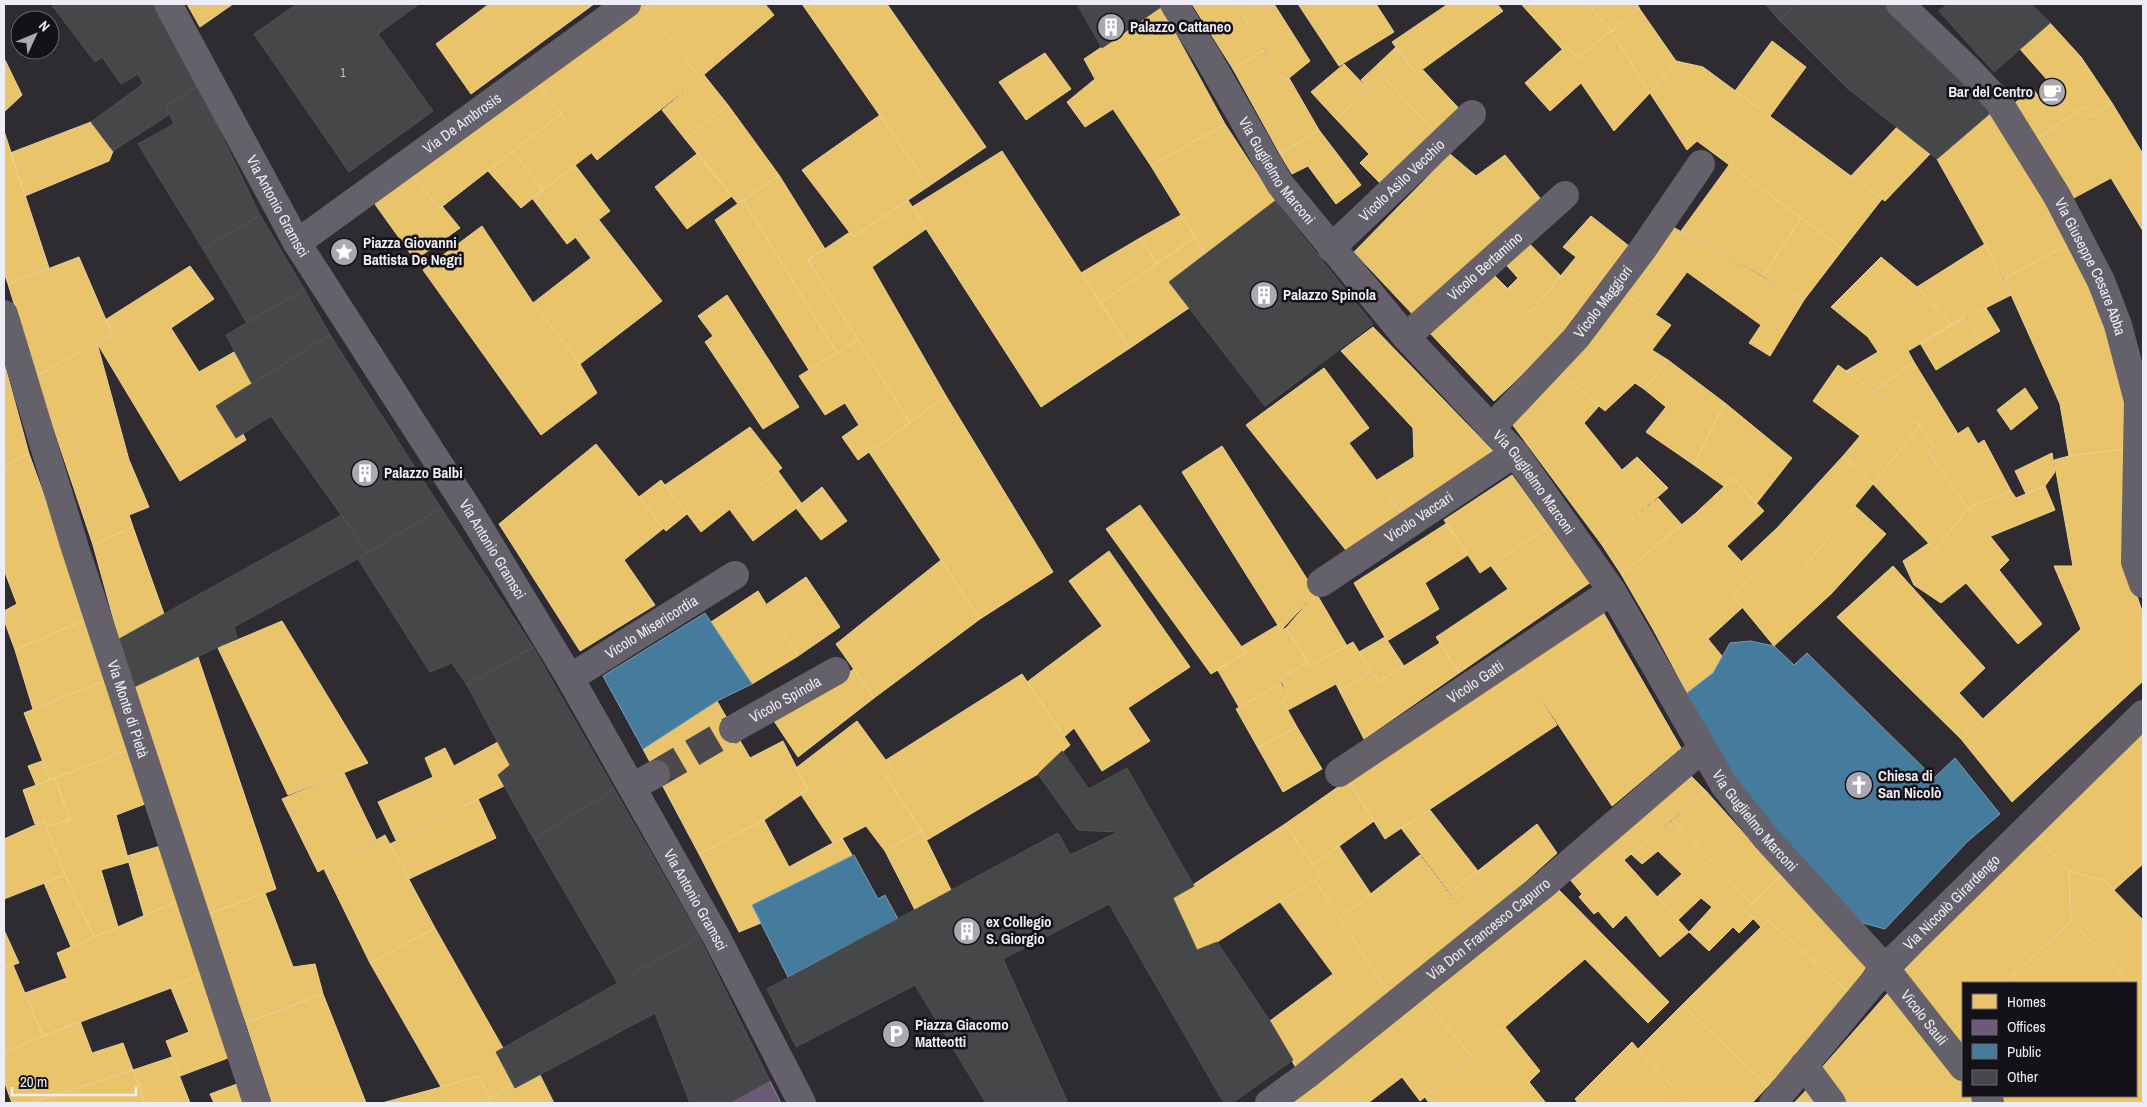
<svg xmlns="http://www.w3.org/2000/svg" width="2147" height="1107" viewBox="0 0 2147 1107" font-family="'Archivo Narrow',sans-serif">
	<rect width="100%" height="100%" fill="#2e2b31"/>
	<path fill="#e9c46a" stroke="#ead093" d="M187 4H233L200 27Z
		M489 4H594L471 94 436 44Z
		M632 4H643L700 78 597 160 534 79Z
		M648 4H765L774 15 700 78 645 6Z
		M802 4H887L986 147 929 186Z
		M1192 4H1258L1243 15 1264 50 1233 69Z
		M1259 4H1274L1310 61 1289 78 1284 80 1243 15Z
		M1298 4H1376L1394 32 1339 66Z
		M1448 4H1497L1503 11 1416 74 1392 42Z
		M1521 4H1588L1611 31 1577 58 1566 46 1562 49Z
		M1588 4H1637L1640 9 1639 8 1611 31Z
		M1161 7 1225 124 1151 166 1113 109 1085 127 1067 102 1095 79 1084 59Z
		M1639 8 1676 61 1650 93 1611 31Z
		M2050 23 2081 57 2112 103 2091 117 2084 107 2033 141 2012 105 2033 89 2043 102 2057 91 2020 49Z
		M1611 31 1650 93 1614 131 1581 83 1550 111 1525 83 1566 46 1577 58Z
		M1772 41 1806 67 1770 116 1735 91Z
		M1396 47 1416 74 1423 70 1466 116 1435 133 1383 76 1368 89 1361 80Z
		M1264 50 1284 80 1289 78 1319 130 1280 154 1233 69Z
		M1045 53 1071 89 1026 120 999 82Z
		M4 58 22 95 4 112Z
		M1676 61 1703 67 1882 199 1843 249 1697 141 1687 150 1650 93Z
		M1344 64 1368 89 1336 119 1311 92Z
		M704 75 728 105 685 139 662 110Z
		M1383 76 1435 133 1388 191 1360 163 1369 154 1336 119Z
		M534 79 561 114 439 209 410 171Z
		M2112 103 2143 154V231L2111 178 2070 200 2033 141 2084 107 2091 117Z
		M728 105 779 175 738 204 685 139Z
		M1994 110 2070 243 2004 279 1937 159Z
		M561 114 591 153 543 190 513 151Z
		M880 115 929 186 853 237 802 170Z
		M91 122 113 151 109 161 25 196 10 153Z
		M1225 124 1275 201 1205 254 1151 166Z
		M1897 127 1930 154 1885 201 1851 176Z
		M1319 130 1361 185 1336 204 1308 166 1292 174 1280 154Z
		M4 131 49 268 8 284 4 273Z
		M513 151 543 190 521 208 488 171Z
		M1002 151 1130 348 1041 407 912 207Z
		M698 153 732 196 687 229 655 187Z
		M1450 154 1476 176 1505 155 1544 203 1417 319 1354 252Z
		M575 165 610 211 567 244 532 198Z
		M1729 165 1801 218 1763 276 1681 231Z
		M410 171 439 209 442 206 460 228 415 260 372 200Z
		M779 175 825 249 808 260 858 340 837 353 743 200Z
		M743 200 837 353 809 370 715 220Z
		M908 200 926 229 872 267 946 396 910 423 808 260 850 232 853 237Z
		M1181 215 1195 237 1157 264 1140 238Z
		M1591 216 1629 246 1561 338 1494 401 1427 330 1487 268 1531 312 1576 257 1563 247Z
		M1801 218 1843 249 1804 300 1763 276Z
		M599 220 662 301 580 364 533 303 591 258 576 238Z
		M482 226 533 303 580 364 597 393 541 435 423 270Z
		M1671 226 1804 300 1770 356 1749 343 1761 325 1687 272 1656 314 1623 293Z
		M1521 235 1561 276 1531 312 1508 288 1518 278 1500 258Z
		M1195 237 1205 254 1169 282 1189 308 1130 348 1100 303Z
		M1140 238 1157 264 1100 303 1081 273Z
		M2070 243 2102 316 2124 385 2126 449 2069 456 2060 404 2004 279Z
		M1985 244 2011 295 1952 325 1917 287Z
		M79 257 112 334 36 376 8 284Z
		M1881 257 1917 287 1952 325 1908 351 1914 362 1874 391 1846 371 1878 352 1868 337 1831 307Z
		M190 266 214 299 171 328 199 372 234 352 252 384 216 406 236 438 243 434 246 440 180 481 97 343 112 334 105 320Z
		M1623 293 1671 325 1652 350 1668 360 1644 389 1635 383 1605 411 1560 373Z
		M727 295 799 407 763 429 705 342 713 336 698 316Z
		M1986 308 2000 331 1980 343 1966 319Z
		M1964 317 1980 343 1936 370 1920 343Z
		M1373 327 1496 454 1404 517 1377 480 1414 457 1413 428 1341 351Z
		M858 340 910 423 858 460 842 437 859 425 845 403 825 415 799 376Z
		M97 343 129 460 149 507 129 515 133 527 93 545 36 376Z
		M1668 360 1725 403 1694 465 1646 432 1666 407 1644 389Z
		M4 362 29 454 4 466Z
		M1914 362 1958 434 1935 448 1920 426 1874 391Z
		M1838 365 1920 426 1873 484 1843 456 1860 436 1813 401Z
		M1324 368 1369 428 1349 443 1404 517 1349 554 1246 425Z
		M1560 373 1599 406 1584 423 1622 470 1637 457 1668 488 1602 545 1512 424Z
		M2025 388 2038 408 2011 430 1997 410Z
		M946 396 1053 572 980 619 869 452Z
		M1725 403 1792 458 1756 504 1733 478 1725 487 1694 465Z
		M1920 426 1935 448 1929 453 1968 508 1935 550 1873 484Z
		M750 427 782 468 701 532 665 485Z
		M1968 427 1978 444 1984 440 2011 491 1968 508 1929 453Z
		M596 444 664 528 624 560 655 605 580 651 499 524Z
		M1222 446 1316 593 1281 630 1182 472Z
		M2126 449V563L2143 614V681L2012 802 1961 739 2081 629 2054 566H2073L2054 460 2069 456Z
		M2052 453 2055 472 2045 486 2026 494 2015 471Z
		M29 454 89 618 15 650 4 620V611L17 604 4 570V466Z
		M1843 456 1873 484 1804 567 1831 594 1774 646 1733 596 1754 575 1742 561 1777 528Z
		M778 471 802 504 753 541 730 510Z
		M1512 475 1549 526 1480 573 1444 520Z
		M1733 478 1764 511 1727 546 1696 513Z
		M661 480 687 514 666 531 639 497Z
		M2045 486 2055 510 1991 536 1968 508 2011 491 2016 498Z
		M822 487 847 521 821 540 796 508Z
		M1658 498 1682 525 1621 574 1602 545Z
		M1140 505 1246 653 1211 674 1106 529Z
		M1855 506 1886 534 1831 594 1804 567Z
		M1968 508 2009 560 1999 570 2042 624 2018 644 1966 583 1941 603 1914 585 1903 561 1929 543 1935 550Z
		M1696 513 1754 575 1733 596 1743 607 1708 639 1722 656 1713 673 1687 693 1653 629 1621 574Z
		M1447 523 1468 555 1425 583 1439 609 1387 641 1354 583Z
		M1549 526 1591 582 1459 673 1436 637 1508 589 1491 566Z
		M133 527 164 614 119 639 93 545Z
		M1109 551 1190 667 1128 708 1150 741 1102 771 1074 728 1064 737 1027 682 1102 626 1069 581Z
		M941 560 980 619 874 698 836 644Z
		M1893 566 1985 668 1959 693 1983 719 1961 739 1837 617Z
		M806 577 840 627 798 656 767 604Z
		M758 591 798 656 752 684 711 622Z
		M1316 593 1347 646 1310 666 1286 628Z
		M1603 612 1681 748 1612 806 1519 665Z
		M89 618 109 679 33 709 15 650Z
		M282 621 368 763 288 795 218 648Z
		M1278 625 1281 630 1286 628 1308 662 1280 679 1281 684 1239 707 1217 669 1246 653 1241 647Z
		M1385 637 1404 666 1379 682 1359 652Z
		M1353 642 1371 671 1340 692 1336 684 1288 710 1282 700 1289 696 1280 679 1308 662 1310 666Z
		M1440 643 1459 673 1364 739 1340 692 1371 671 1379 682Z
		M198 657 276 889 206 915 134 687Z
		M1519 665 1557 725 1385 839 1348 780Z
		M854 669 874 698 798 757 774 721Z
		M1022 674 1070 745 1038 774 927 840 885 775 893 770 886 760Z
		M109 679 132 748 50 780 24 713Z
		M1281 684 1289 696 1282 700 1297 727 1258 748 1236 709Z
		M717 701 750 758 783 741 808 790 764 820 699 854 643 749Z
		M857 721 893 770 885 775 922 831 885 851 866 826 833 843 800 793 808 790 796 768Z
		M1297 727 1322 769 1283 792 1258 748Z
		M2143 730V864L2114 890 2105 881 2069 871 2034 835Z
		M498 742 510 765 498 775 504 786 396 840 378 802 433 777 425 758 445 748 454 766Z
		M136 747 153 801 116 815 129 862 101 870 118 927 94 937 65 875 46 826 70 820 55 778Z
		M42 761 50 780 36 785 28 766Z
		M344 773 376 839 318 872 282 799Z
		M1688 773 1706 791 1624 860 1651 890 1613 928 1598 911 1594 914 1579 897 1582 894 1568 877Z
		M55 778 70 820 46 826 44 821 35 824 23 790Z
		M1348 780 1374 821 1313 865 1285 824Z
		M1706 791 1781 875 1752 904 1673 820Z
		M478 799 496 838 409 879 390 844Z
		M1430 810 1478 871 1450 893 1401 828Z
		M764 820 789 867 842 838 852 855 752 905 761 923 739 932 699 854Z
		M1673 820 1752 904 1745 910 1754 918 1739 933 1733 927 1709 951 1689 932 1712 907 1701 898 1678 920 1657 897 1682 874 1658 851 1642 864 1631 854Z
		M44 821 65 875 4 899V839Z
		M1285 824 1321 876 1217 942 1197 950 1173 898Z
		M1537 824 1557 853 1475 927 1450 893Z
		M922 831 951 890 915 910 885 851Z
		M385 835 435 928 370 963 324 869Z
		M2034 835 2069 871 2071 921 2005 983H1963V1023L1950 1036 1901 973Z
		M167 844 185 898 144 916 127 856Z
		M1339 846 1371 894 1340 918 1315 880 1321 876 1313 865Z
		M1420 855 1473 925 1390 996 1340 918Z
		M2069 871 2105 881 2143 920V979L2136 985V983H2131L2071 921Z
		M65 875 94 937 71 947 44 883Z
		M1781 875 1868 964 1849 993 1768 920 1761 927 1745 910Z
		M1315 880 1390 996 1296 1068 1270 1021 1333 974 1280 902Z
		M1557 888 1669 1002 1648 1023 1585 959 1471 1056 1423 998Z
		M1651 890 1689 932 1660 957 1626 915Z
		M265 893 293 967 315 964 323 994 246 1023 206 915Z
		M185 898 208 969 171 988 43 1036 25 993 67 978 57 953Z
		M1768 920 1849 993 1768 1086 1682 1005Z
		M2071 921 2131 983H2005Z
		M435 928 503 1048 496 1052 513 1084 490 1099 479 1076 441 1087 370 963Z
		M4 930 19 963 4 968Z
		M13 965 43 1036 4 1052V968Z
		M208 969 236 1055 180 1076 166 1041 189 1032 171 988Z
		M2143 979V1077L2136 1083V985Z
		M1893 987 1963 1075V1096H1979L1985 1103H1844L1819 1071Z
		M323 994 366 1103H272L246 1023Z
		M1423 998 1471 1056 1425 1097 1420 1101 1402 1077 1368 1103H1287Z
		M1682 1005 1768 1086 1752 1103H1688L1638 1049Z
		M80 1021 92 1053 123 1043 133 1070 31 1103H12L4 1081V1052Z
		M1963 1023V1053L1950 1036Z
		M1505 1027 1540 1071 1529 1082 1546 1103H1429L1425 1097Z
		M1632 1042 1638 1049 1688 1103H1578L1575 1099Z
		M172 1057 190 1103H145L133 1070Z
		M133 1070 145 1103H31Z
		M540 1075 554 1103H492L490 1099 513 1084 515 1088Z
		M479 1076 492 1103H382L441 1087Z
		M2143 1077V1095L2136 1086V1083Z
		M245 1081 253 1103H214L210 1094Z
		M1812 1084 1827 1103H1794Z
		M2136 1086 2143 1095V1103H2105L2098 1096H2136Z
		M1996 1096H2098L2105 1103H2001Z"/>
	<path fill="#6d597a" stroke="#94859f" d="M770 1081 781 1103H730Z"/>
	<path fill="#457b9d" stroke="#789db7" d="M705 613 752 684 717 701 643 749 603 676Z
		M1750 641 1774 646 1794 665 1807 653 1934 778 1955 758 2000 814 1967 842 1885 929 1863 923 1795 854 1745 792 1709 737 1687 693 1713 673 1730 643Z
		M854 855 878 899 885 895 898 919 788 977 752 905Z"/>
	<path fill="#464749" stroke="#515253" d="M51 4H154L198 86 166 106 170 114 113 151 91 122 143 84 138 74 121 84 102 57 95 62Z
		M297 4H419L378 34 433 111 349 172 254 34Z
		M1077 4H1160L1161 7 1102 48Z
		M1765 4H1797L1779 20Z
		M1797 4H1887L1994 110 1937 159 1847 88 1779 20Z
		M1948 4H2031L2050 23 1994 72 1939 11Z
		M198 86 260 215 203 249 138 144 174 124 166 106Z
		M1275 201 1373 324 1265 406 1169 282Z
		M260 215 304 289 247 323 203 249Z
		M304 289 330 335 252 384 226 335Z
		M330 335 441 508 368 553 271 416 236 438 216 406Z
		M441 508 533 647 467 685 452 663 430 672 358 559Z
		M342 515 368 553 234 627 237 638 134 687 119 639Z
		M533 647 614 789 534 839 498 775 510 765 467 685Z
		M1062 751 1089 789 1127 768 1194 886 1173 898 1197 950 1217 942 1270 1021 1293 1060 1232 1103H1224L1109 904 1003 959 1068 1103H986L915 985 796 1047 767 989 1058 833 1070 855 1118 832 1078 830 1038 774Z
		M614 789 699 937 617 982 534 839Z
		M699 937 770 1081 730 1103H690L655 1013 515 1088 496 1052Z"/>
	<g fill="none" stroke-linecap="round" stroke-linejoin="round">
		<path stroke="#4b484e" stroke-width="28" stroke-dasharray="28 14" stroke-linecap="butt" d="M656 774 733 729"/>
		<g stroke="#65616b" stroke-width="28">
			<path id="s1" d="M168 4 297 243 470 512 570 678 717 938 802 1103"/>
			<path id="s2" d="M1174 4 1208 58 1280 184 1406 337 1515 453 1612 591 1724 785 1766 838 1885 968 1963 1067"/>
			<path id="s3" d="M1900 4 1968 69 1998 101 2057 196 2101 281 2118 325 2138 401 2135 562 2143 584"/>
			<path id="s4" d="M297 243 627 4"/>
			<path id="s5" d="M1331 248 1472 114"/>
			<path id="s6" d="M4 314 75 548 257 1103"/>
			<path id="s7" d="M1406 337 1565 195"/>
			<path id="s8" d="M1491 428 1576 338 1643 249 1701 164"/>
			<path id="s9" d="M1321 583 1515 453"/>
			<path id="s10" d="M570 678 735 575"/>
			<path id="s11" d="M733 729 836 671"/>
			<path id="s12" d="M1339 773 1612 591"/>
			<path d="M632 787 656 774"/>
			<path d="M1804 1065 1832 1103"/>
			<path d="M1985 1096 1990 1103"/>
			<path id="s13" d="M1269 1103 1307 1075 1545 884 1703 748"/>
			<path id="s14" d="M1773 1103 1885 968 2143 714"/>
		</g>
	</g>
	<defs>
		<g id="building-disc" transform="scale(1.4375)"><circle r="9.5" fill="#aba8b0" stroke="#141218"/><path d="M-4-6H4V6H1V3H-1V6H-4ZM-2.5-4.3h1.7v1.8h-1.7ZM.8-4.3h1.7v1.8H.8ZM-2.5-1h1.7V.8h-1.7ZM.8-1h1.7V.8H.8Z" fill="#fff"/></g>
		<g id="cafe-disc" transform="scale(1.4375)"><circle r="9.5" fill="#aba8b0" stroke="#141218"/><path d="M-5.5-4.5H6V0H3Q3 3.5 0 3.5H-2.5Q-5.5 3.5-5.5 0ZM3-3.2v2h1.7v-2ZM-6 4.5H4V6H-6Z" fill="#fff"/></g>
		<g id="sight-disc" transform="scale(1.4375)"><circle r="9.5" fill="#aba8b0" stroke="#141218"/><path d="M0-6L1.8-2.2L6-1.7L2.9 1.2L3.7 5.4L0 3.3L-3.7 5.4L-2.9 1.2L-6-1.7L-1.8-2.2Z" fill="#fff"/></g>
		<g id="church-disc" transform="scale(1.4375)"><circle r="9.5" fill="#aba8b0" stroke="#141218"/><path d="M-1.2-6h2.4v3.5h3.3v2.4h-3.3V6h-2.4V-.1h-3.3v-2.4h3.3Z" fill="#fff"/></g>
		<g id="parking-disc" transform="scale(1.4375)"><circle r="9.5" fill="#aba8b0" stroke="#141218"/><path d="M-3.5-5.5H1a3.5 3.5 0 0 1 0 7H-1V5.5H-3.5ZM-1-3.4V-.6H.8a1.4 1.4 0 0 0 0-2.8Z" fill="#fff"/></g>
	</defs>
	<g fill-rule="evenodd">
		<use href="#building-disc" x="1111" y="27"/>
		<use href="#cafe-disc" x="2052" y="92"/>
		<use href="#sight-disc" x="344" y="252"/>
		<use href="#building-disc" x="1264" y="295"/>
		<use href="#building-disc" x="365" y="473"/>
		<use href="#church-disc" x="1859" y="785"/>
		<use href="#building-disc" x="967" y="931"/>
		<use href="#parking-disc" x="896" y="1034"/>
	</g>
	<g text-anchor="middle" stroke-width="5" stroke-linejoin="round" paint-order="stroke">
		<g font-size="12" fill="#c4c3c9">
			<text x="343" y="77">1</text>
		</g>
		<g font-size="15" font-weight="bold" fill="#eeecf4" stroke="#141218" text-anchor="start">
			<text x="1130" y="32">Palazzo Cattaneo</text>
			<text x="2033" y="97" text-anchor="end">Bar del Centro</text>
			<text x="363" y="248">Piazza Giovanni<tspan x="363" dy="17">Battista De Negri</tspan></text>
			<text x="1283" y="300">Palazzo Spinola</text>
			<text x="384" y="478">Palazzo Balbi</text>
			<text x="1878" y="781">Chiesa di<tspan x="1878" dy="17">San Nicolò</tspan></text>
			<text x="986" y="927">ex Collegio<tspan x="986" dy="17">S. Giorgio</tspan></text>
			<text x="915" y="1030">Piazza Giacomo<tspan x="915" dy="17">Matteotti</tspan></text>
		</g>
		<g font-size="15" fill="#eeecf4" stroke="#141218">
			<text dy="5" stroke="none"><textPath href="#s4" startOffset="204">Via De Ambrosis</textPath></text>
			<text dy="5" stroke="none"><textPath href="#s2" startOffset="196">Via Guglielmo Marconi</textPath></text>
			<text dy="5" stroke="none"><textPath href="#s5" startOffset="98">Vicolo Asilo Vecchio</textPath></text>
			<text dy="5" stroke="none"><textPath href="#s1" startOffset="230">Via Antonio Gramsci</textPath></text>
			<text dy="5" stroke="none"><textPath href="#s7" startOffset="106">Vicolo Bertamino</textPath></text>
			<text dy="5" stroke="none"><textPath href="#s3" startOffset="328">Via Giuseppe Cesare Abba</textPath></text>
			<text dy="5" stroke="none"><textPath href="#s8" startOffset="169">Vicolo Maggiori</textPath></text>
			<text dy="5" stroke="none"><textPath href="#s2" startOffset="601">Via Guglielmo Marconi</textPath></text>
			<text dy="5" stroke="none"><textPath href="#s9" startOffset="118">Vicolo Vaccari</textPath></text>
			<text dy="5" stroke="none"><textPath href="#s1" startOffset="635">Via Antonio Gramsci</textPath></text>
			<text dy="5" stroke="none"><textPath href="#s10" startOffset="96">Vicolo Misericordia</textPath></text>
			<text dy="5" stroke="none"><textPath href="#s12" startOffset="164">Vicolo Gatti</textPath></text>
			<text dy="5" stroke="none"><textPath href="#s11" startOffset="60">Vicolo Spinola</textPath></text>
			<text dy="5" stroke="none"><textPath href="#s6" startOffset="414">Via Monte di Pietà</textPath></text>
			<text dy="5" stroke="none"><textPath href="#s2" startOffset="1006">Via Guglielmo Marconi</textPath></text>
			<text dy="5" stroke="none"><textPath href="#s1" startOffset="1040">Via Antonio Gramsci</textPath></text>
			<text dy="5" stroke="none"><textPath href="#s14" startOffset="269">Via Niccolò Girardengo</textPath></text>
			<text dy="5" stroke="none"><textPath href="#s13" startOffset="280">Via Don Francesco Capurro</textPath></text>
			<text dy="5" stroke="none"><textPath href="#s2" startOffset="1266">Vicolo Sauli</textPath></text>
		</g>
	</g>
	<rect width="2147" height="1107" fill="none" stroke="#eeecf4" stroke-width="10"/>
	<rect x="1962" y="982" width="175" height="115" fill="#141218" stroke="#6b6970"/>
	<rect x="1972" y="994" width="25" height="15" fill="#e9c46a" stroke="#6b6970"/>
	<text x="2007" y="1007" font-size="15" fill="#eeecf4">Homes</text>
	<rect x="1972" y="1020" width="25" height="15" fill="#6d597a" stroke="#6b6970"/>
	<text x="2007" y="1032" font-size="15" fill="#eeecf4">Offices</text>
	<rect x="1972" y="1044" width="25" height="15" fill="#457b9d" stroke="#6b6970"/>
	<text x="2007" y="1057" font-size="15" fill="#eeecf4">Public</text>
	<rect x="1972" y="1070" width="25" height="15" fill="#464749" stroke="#6b6970"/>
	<text x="2007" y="1082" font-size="15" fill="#eeecf4">Other</text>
	<g transform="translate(35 35) rotate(46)"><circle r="24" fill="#141218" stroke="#6b6970"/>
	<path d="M0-4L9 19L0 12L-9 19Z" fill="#aba8b0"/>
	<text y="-8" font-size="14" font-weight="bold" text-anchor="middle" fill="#eeecf4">N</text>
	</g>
	<path d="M12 1087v8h124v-8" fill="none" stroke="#eeecf4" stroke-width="2.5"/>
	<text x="20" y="1087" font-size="15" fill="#eeecf4" stroke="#141218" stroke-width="4" paint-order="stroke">20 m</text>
</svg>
